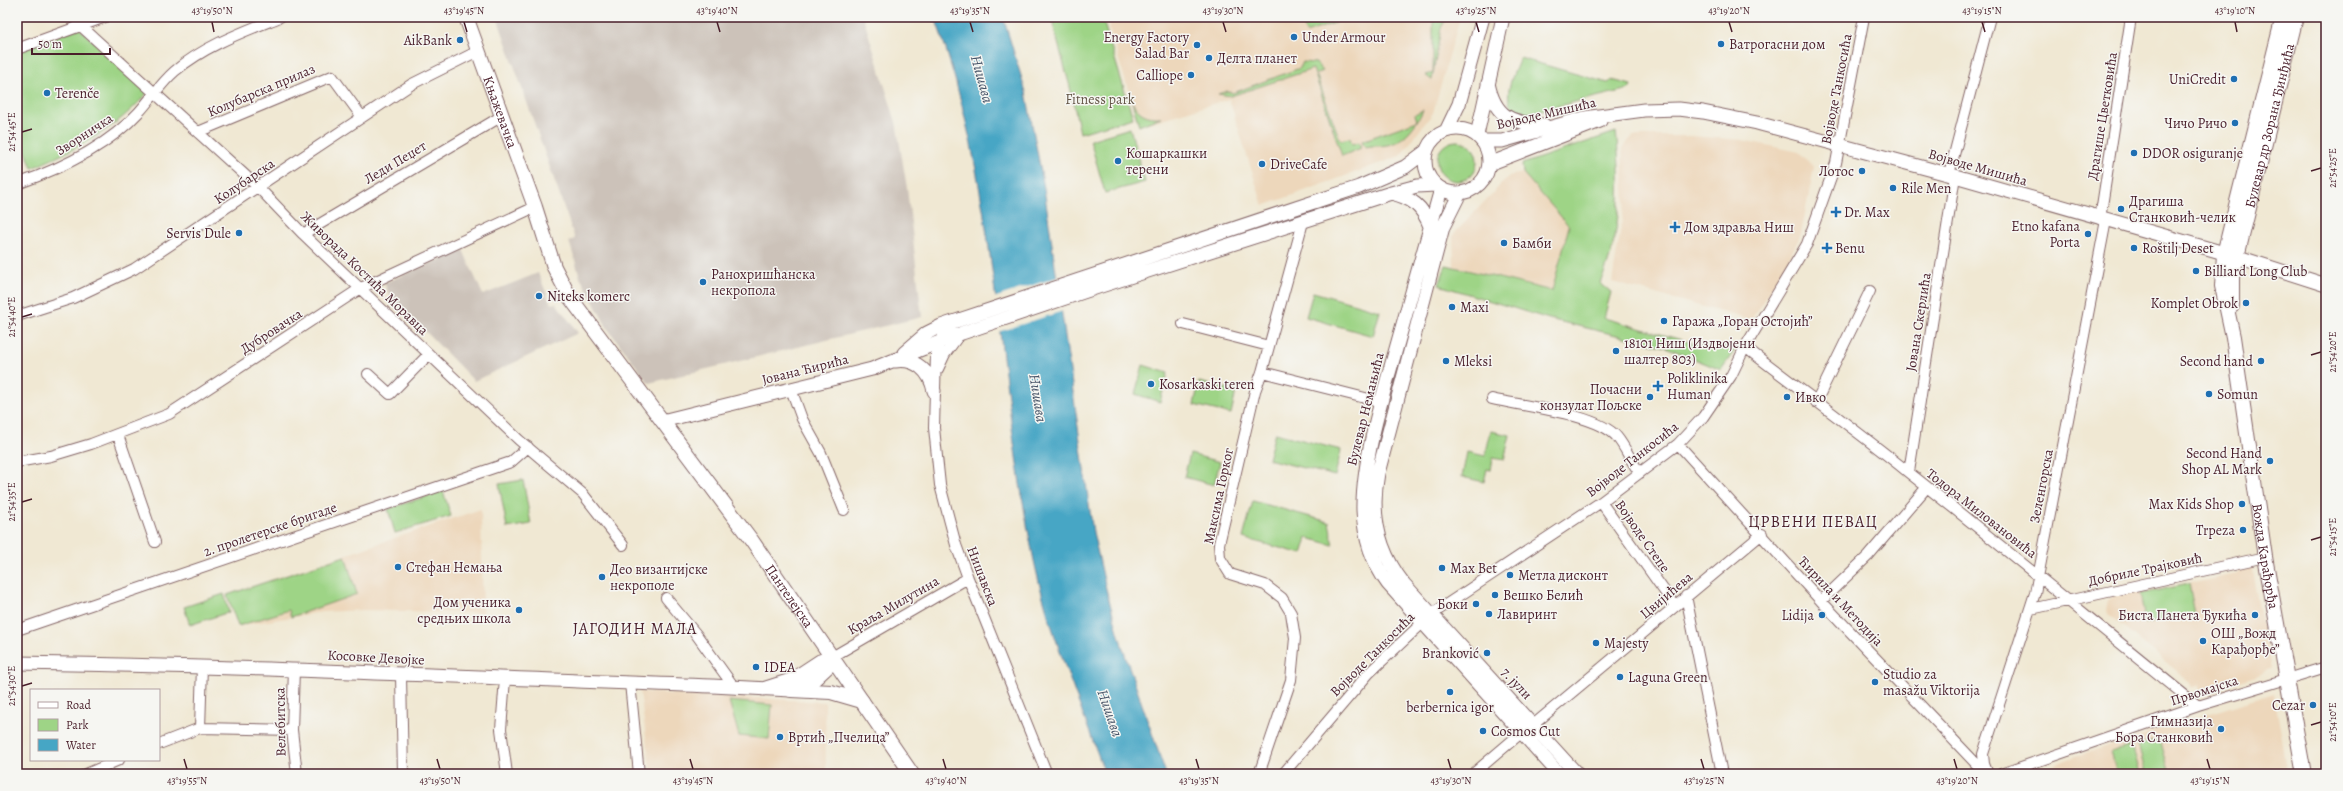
<svg xmlns="http://www.w3.org/2000/svg" width="2343" height="791" viewBox="0 0 2343 791" font-family="Alegreya,serif">
	<rect width="100%" height="100%" fill="#f6f6f2"/>
	<filter id="ink" filterUnits="userSpaceOnUse"><feTurbulence type="fractalNoise" baseFrequency=".025" numOctaves="2"/><feDisplacementMap in="SourceGraphic" scale="8" xChannelSelector="R" yChannelSelector="G"/><feConvolveMatrix kernelMatrix="1 2 1 2 8 2 1 2 1" color-interpolation-filters="sRGB"/></filter>
	<filter id="wash" filterUnits="userSpaceOnUse"><feTurbulence type="fractalNoise" baseFrequency=".012" numOctaves="4" result="noise"/><feDisplacementMap in="SourceGraphic" scale="16" xChannelSelector="R" yChannelSelector="G"/><feGaussianBlur stdDeviation="0.9" result="paint"/><feColorMatrix in="noise" values="0 0 0 0 0 0 0 0 0 0 0 0 0 0 0 0 0 1.4 0 .05"/><feComposite in="paint" operator="in"/></filter>
	<g filter="url(#wash)">
		<rect width="100%" height="100%" fill="#f0e8d3"/>
		<path fill="#edd7bb" d="M1106 17H1460L1433 113 1400 156 1263 206 1229 99 1139 126Z
			M1633 136H1691L1742 140 1799 152 1814 167 1801 234 1783 271 1751 320 1612 282 1625 203 1622 148Z
			M1523 173 1569 226 1552 291 1454 266 1453 235 1509 176Z
			M481 509 483 613 363 610 322 612 238 626 227 595Z
			M2251 566 2271 668 2257 676 2202 692 2199 685 2192 687 2190 682 2108 614 2106 605 2107 600 2114 596 2197 582 2237 574Z
			M640 692 825 702 826 773 651 774Z
			M2274 693 2288 774H2032L2076 756Z"/>
		<path fill="#ccc2b9" d="M497 17H863L896 122 907 188 922 317 649 383 608 329 580 277 569 241 575 239Z
			M463 250 483 295 538 273 551 304 556 303 578 333 474 381 389 294 384 283Z"/>
		<path fill="#9ed486" stroke="#747a58" d="M1051 17H1102L1133 118 1080 133 1070 87Z
			M1310 17H1336L1335 23 1306 33 1302 21Z
			M1426 17H1447L1441 28 1432 80 1425 75 1433 73V19Z
			M79 28 148 92C117 129 77 149 32 168L17 128V51Z
			M1520 58 1608 83 1612 80 1631 85 1629 89 1525 114 1515 113C1501 97 1513 76 1520 58Z
			M1303 62 1316 63 1323 71 1316 74 1340 140 1350 138 1352 144 1359 142 1361 148 1342 156 1313 69 1231 96 1218 94 1227 91 1233 93 1300 68Z
			M1132 102C1139 114 1147 118 1161 117L1139 126Z
			M1423 110C1417 124 1403 143 1387 145 1379 147 1373 145 1365 147L1362 141 1417 121 1415 114Z
			M1130 128 1145 182 1105 193 1090 140Z
			M1616 132C1622 184 1622 235 1600 283L1611 292 1604 318 1717 350 1719 346 1737 347 1721 370 1666 347 1549 319 1439 285 1446 265 1552 291 1569 226 1523 173 1522 164Z
			M1437 161a20 20 0 1 1 40 0a20 20 0 1 1-40 0Z
			M1313 292 1380 311 1373 336 1306 317Z
			M1143 365 1168 373 1160 402 1135 394Z
			M1199 382 1236 391 1231 414 1194 405Z
			M1491 431 1510 435 1504 460 1493 458 1491 470 1487 469 1484 482 1462 477 1467 452 1485 456Z
			M1275 433 1341 450 1335 476 1268 459Z
			M1190 454 1220 462 1214 485 1184 477Z
			M523 480 531 524 507 528 499 484Z
			M443 491 451 516 395 533 388 509Z
			M1253 501 1329 522 1333 545 1307 538 1302 554 1243 538Z
			M345 556 357 594 291 617 289 610 238 626 227 595Z
			M2189 584 2195 614 2146 624 2140 594Z
			M224 594 229 612 190 625 184 607Z
			M729 701 772 705 769 739 739 736Z
			M2160 739 2170 774H2146L2138 745Z
			M2132 746 2140 774H2117L2111 752Z"/>
		<path fill="#46a6c5" stroke="#486278" d="M935 17H1003L1026 92 1044 188 1093 532 1107 593 1123 649 1166 774H1105C1079 701 1047 628 1032 551 996 374 998 188 935 17Z"/>
		<path fill="#f0e8d3" d="M1058 277 1063 311 998 332 993 298Z"/>
	</g>
	<g filter="url(#ink)">
		<g fill="none" stroke-linecap="round" stroke-linejoin="round">
			<g stroke="#846566" stroke-width="12">
				<path id="minor" d="M75 17 82 27 258 187 303 234 519 440 583 494 623 545
					M17 49 105 17
					M198 132 332 76 362 117
					M1949 174 1990 17
					M17 184C60 169 108 146 139 112 151 99 161 83 175 71 206 45 243 32 280 17
					M2100 219 2131 17
					M303 234 502 116
					M17 316 73 298 134 269 412 84 478 51
					M955 322 943 335 936 353 934 428 940 485 956 545 968 578 1047 774
					M1183 324 1269 346
					M1745 347C1799 389 1855 429 1908 472 2006 549 2101 628 2198 706
					M938 369 945 354 960 334
					M1262 372 1381 402
					M368 374 390 394 429 354
					M791 389 802 419 821 453 844 510
					M1492 399C1522 406 1598 414 1617 437 1626 448 1631 462 1640 473
					M1816 402 1870 291
					M118 435 155 542
					M1678 444 1821 601 1985 773
					M17 462 51 456 91 444 169 414 361 288 535 207
					M1909 472 1955 176
					M1601 502 1675 606
					M1686 596 1722 774
					M666 598 696 634 734 687
					M1821 601 1868 556 1927 487
					M2031 609 2265 557
					M17 630 511 462 528 447
					M832 657 968 578
					M294 669 292 730 297 774
					M401 675 403 774
					M505 679 501 729 507 774
					M630 683 639 774
					M1533 725 1762 534
					M200 728 202 666
					M159 744 200 728 292 730
					M86 774 119 760
					M1259 774 1291 680 1295 638 1291 613 1282 598 1265 585 1230 574 1220 558 1219 544 1255 391 1262 372 1303 222
					M1283 774 1369 673 1432 614 1601 502 1678 444 1703 417 1731 376 1745 347 1807 244 1836 163 1864 17
					M1473 774 1521 733
					M1988 774 1984 764 1983 754 2035 593 2106 220
					M2001 774 2198 706 2326 667"/>
			</g>
			<g stroke="#846566" stroke-width="15">
				<path id="tertiary" d="M1488 83C1495 118 1512 123 1544 125
					M1425 161a32 32 0 1 1 64 0a32 32 0 1 1-64 0Z
					M1447 129 1459 104 1483 17
					M1477 135 1503 17
					M1483 141H1502L1584 118 1644 110 1679 109 1703 112 1757 123 1955 176 2238 257 2326 285
					M1489 164 1600 121
					M1441 189C1425 245 1410 300 1394 356 1381 401 1362 464 1363 510 1364 537 1372 562 1388 584L1559 774
					M1391 193C1412 198 1422 206 1430 226
					M1460 193 1443 227 1378 473C1370 514 1378 551 1404 584L1577 774
					M904 353 927 333 941 326 1359 187 1405 167 1425 152
					M895 361C916 358 930 371 934 391
					M662 421 872 369 962 333 1101 286 1391 193 1417 186 1435 185
					M17 663C249 666 481 678 712 686L791 690 815 679 831 664 832 657 820 661 791 680 763 689"/>
			</g>
			<g stroke="#846566" stroke-width="16">
				<g id="secondary">
					<path id="s1" d="M466 17 535 207 554 267 569 296 752 541 912 774"/>
					<path id="s2" d="M2283 17 2224 254 2222 286 2233 337 2265 557 2304 774"/>
					<path id="s3" d="M2232 306V277L2296 17"/>
					<path d="M791 690 831 692 862 701"/>
				</g>
			</g>
			<use href="#minor" stroke="#fff" stroke-width="10"/>
			<use href="#tertiary" stroke="#fff" stroke-width="13"/>
			<use href="#secondary" stroke="#fff" stroke-width="14"/>
		</g>
	</g>
	<path fill="none" stroke="#4a1f2b" stroke-width="1.5" d="M212 22 214 32M464 22 467 32M717 22 720 32M970 22 973 32M1223 22 1226 32M1476 22 1479 32M1729 22 1732 32M1982 22 1985 32M2235 22 2237 32M22 132 32 129M2311 171 2321 168M22 317 32 314M2311 355 2321 352M22 502 32 499M2311 540 2321 537M22 686 32 683M2311 725 2321 722M184 759 187 769M437 759 440 769M690 759 693 769M943 759 946 769M1196 759 1199 769M1448 759 1451 769M1701 759 1704 769M1954 759 1957 769M2207 759 2210 769"/>
	<g fill="#1f6fb2" stroke="#f6f6f2" stroke-width="1.5">
		<circle cx="1294" cy="37" r="4"/>
		<circle cx="460" cy="40" r="4"/>
		<circle cx="1721" cy="44" r="4"/>
		<circle cx="1197" cy="45" r="4"/>
		<circle cx="1209" cy="58" r="4"/>
		<circle cx="1191" cy="75" r="4"/>
		<circle cx="2234" cy="79" r="4"/>
		<circle cx="47" cy="93" r="4"/>
		<circle cx="2235" cy="123" r="4"/>
		<circle cx="2134" cy="153" r="4"/>
		<circle cx="1118" cy="161" r="4"/>
		<circle cx="1262" cy="164" r="4"/>
		<circle cx="1862" cy="171" r="4"/>
		<circle cx="1893" cy="188" r="4"/>
		<circle cx="2121" cy="209" r="4"/>
		<path d="M1834 206h4v4h4v4h-4v4h-4v-4h-4v-4h4z"/>
		<path d="M1673 221h4v4h4v4h-4v4h-4v-4h-4v-4h4z"/>
		<circle cx="239" cy="233" r="4"/>
		<circle cx="2088" cy="234" r="4"/>
		<circle cx="1504" cy="243" r="4"/>
		<path d="M1825 242h4v4h4v4h-4v4h-4v-4h-4v-4h4z"/>
		<circle cx="2134" cy="248" r="4"/>
		<circle cx="2196" cy="271" r="4"/>
		<circle cx="703" cy="282" r="4"/>
		<circle cx="539" cy="296" r="4"/>
		<circle cx="2246" cy="303" r="4"/>
		<circle cx="1452" cy="307" r="4"/>
		<circle cx="1664" cy="321" r="4"/>
		<circle cx="1616" cy="351" r="4"/>
		<circle cx="1446" cy="361" r="4"/>
		<circle cx="2261" cy="361" r="4"/>
		<circle cx="1151" cy="384" r="4"/>
		<path d="M1656 380h4v4h4v4h-4v4h-4v-4h-4v-4h4z"/>
		<circle cx="2209" cy="394" r="4"/>
		<circle cx="1650" cy="397" r="4"/>
		<circle cx="1787" cy="397" r="4"/>
		<circle cx="2270" cy="461" r="4"/>
		<circle cx="2242" cy="504" r="4"/>
		<circle cx="2243" cy="530" r="4"/>
		<circle cx="398" cy="567" r="4"/>
		<circle cx="1442" cy="568" r="4"/>
		<circle cx="1510" cy="575" r="4"/>
		<circle cx="602" cy="577" r="4"/>
		<circle cx="1495" cy="595" r="4"/>
		<circle cx="1476" cy="604" r="4"/>
		<circle cx="519" cy="610" r="4"/>
		<circle cx="1489" cy="614" r="4"/>
		<circle cx="1822" cy="615" r="4"/>
		<circle cx="2255" cy="615" r="4"/>
		<circle cx="2203" cy="641" r="4"/>
		<circle cx="1596" cy="643" r="4"/>
		<circle cx="1487" cy="653" r="4"/>
		<circle cx="756" cy="667" r="4"/>
		<circle cx="1620" cy="677" r="4"/>
		<circle cx="1875" cy="682" r="4"/>
		<circle cx="1450" cy="692" r="4"/>
		<circle cx="2313" cy="705" r="4"/>
		<circle cx="2221" cy="729" r="4"/>
		<circle cx="1483" cy="731" r="4"/>
		<circle cx="780" cy="737" r="4"/>
	</g>
	<g text-anchor="middle" stroke-width="3" stroke-linejoin="round" paint-order="stroke">
		<g font-size="14" fill="#4a1f2b" stroke="#f6f6f2" text-anchor="start">
			<text x="1189" y="42" text-anchor="end">Energy Factory<tspan x="1189" dy="16">Salad Bar</tspan></text>
			<text x="1302" y="42">Under Armour</text>
			<text x="452" y="45" text-anchor="end">AikBank</text>
			<text x="1729" y="49">Ватрогасни дом</text>
			<text x="1217" y="63">Делта планет</text>
			<text x="1183" y="80" text-anchor="end">Calliope</text>
			<text x="2226" y="84" text-anchor="end">UniCredit</text>
			<text x="55" y="98">Terenče</text>
			<text x="2227" y="128" text-anchor="end">Чичо Ричо</text>
			<text x="1126" y="158">Кошаркашки<tspan x="1126" dy="16">терени</tspan></text>
			<text x="2142" y="158">DDOR osiguranje</text>
			<text x="1270" y="169">DriveCafe</text>
			<text x="1854" y="176" text-anchor="end">Лотос</text>
			<text x="1901" y="193">Rile Men</text>
			<text x="2129" y="206">Драгиша<tspan x="2129" dy="16">Станковић-челик</tspan></text>
			<text x="1844" y="217">Dr. Max</text>
			<text x="2080" y="231" text-anchor="end">Etno kafana<tspan x="2080" dy="16">Porta</tspan></text>
			<text x="1684" y="232">Дом здравља Ниш</text>
			<text x="231" y="238" text-anchor="end">Servis Dule</text>
			<text x="1512" y="248">Бамби</text>
			<text x="1835" y="253">Benu</text>
			<text x="2142" y="253">Roštilj Deset</text>
			<text x="2204" y="276">Billiard Long Club</text>
			<text x="711" y="279">Ранохришћанска<tspan x="711" dy="16">некропола</tspan></text>
			<text x="547" y="301">Niteks komerc</text>
			<text x="2238" y="308" text-anchor="end">Komplet Obrok</text>
			<text x="1460" y="312">Maxi</text>
			<text x="1672" y="326">Гаража „Горан Остојић”</text>
			<text x="1624" y="348">18101 Ниш (Издвојени<tspan x="1624" dy="16">шалтер 803)</tspan></text>
			<text x="1454" y="366">Mleksi</text>
			<text x="2253" y="366" text-anchor="end">Second hand</text>
			<text x="1667" y="383">Poliklinika<tspan x="1667" dy="16">Human</tspan></text>
			<text x="1159" y="389">Kosarkaski teren</text>
			<text x="1642" y="394" text-anchor="end">Почасни<tspan x="1642" dy="16">конзулат Пољске</tspan></text>
			<text x="2217" y="399">Somun</text>
			<text x="1795" y="402">Ивко</text>
			<text x="2262" y="458" text-anchor="end">Second Hand<tspan x="2262" dy="16">Shop AL Mark</tspan></text>
			<text x="2234" y="509" text-anchor="end">Max Kids Shop</text>
			<text x="2235" y="535" text-anchor="end">Trpeza</text>
			<text x="406" y="572">Стефан Немања</text>
			<text x="1450" y="573">Max Bet</text>
			<text x="610" y="574">Део византијске<tspan x="610" dy="16">некрополе</tspan></text>
			<text x="1518" y="580">Метла дисконт</text>
			<text x="1503" y="600">Вешко Белић</text>
			<text x="511" y="607" text-anchor="end">Дом ученика<tspan x="511" dy="16">средњих школа</tspan></text>
			<text x="1468" y="609" text-anchor="end">Боки</text>
			<text x="1497" y="619">Лавиринт</text>
			<text x="1814" y="620" text-anchor="end">Lidija</text>
			<text x="2247" y="620" text-anchor="end">Биста Панета Ђукића</text>
			<text x="2211" y="638">ОШ „Вожд<tspan x="2211" dy="16">Карађорђе”</tspan></text>
			<text x="1604" y="648">Majesty</text>
			<text x="1479" y="658" text-anchor="end">Branković</text>
			<text x="764" y="672">IDEA</text>
			<text x="1883" y="679">Studio za<tspan x="1883" dy="16">masažu Viktorija</tspan></text>
			<text x="1628" y="682">Laguna Green</text>
			<text x="2305" y="710" text-anchor="end">Cezar</text>
			<text x="1450" y="712" text-anchor="middle">berbernica igor</text>
			<text x="2213" y="726" text-anchor="end">Гимназија<tspan x="2213" dy="16">Бора Станковић</tspan></text>
			<text x="1491" y="736">Cosmos Cut</text>
			<text x="788" y="742">Вртић „Пчелица”</text>
		</g>
		<g font-size="14" fill="#4a1f2b" stroke="#f6f6f2">
			<text transform="translate(1836 89) rotate(-79)" y="5">Војводе Танкосића</text>
			<text transform="translate(261 90) rotate(-23)" y="5">Колубарска прилаз</text>
			<text dy="5" stroke="none"><textPath href="#s1" startOffset="101">Књажевачка</textPath></text>
			<text transform="translate(1546 113) rotate(-13)" y="5">Војводе Мишића</text>
			<text transform="translate(2102 116) rotate(-81)" y="5">Драгише Цветковића</text>
			<text dy="5" stroke="none"><textPath href="#s3" startOffset="185">Булевар др Зорана Ђинђића</textPath></text>
			<text transform="translate(84 134) rotate(-33)" y="5">Зворничка</text>
			<text transform="translate(395 162) rotate(-31)" y="5">Леди Пеџет</text>
			<text transform="translate(1978 167) rotate(16)" y="5">Војводе Мишића</text>
			<text transform="translate(244 181) rotate(-34)" y="5">Колубарска</text>
			<text transform="translate(365 273) rotate(44)" y="5">Живорада Костића Моравца</text>
			<text transform="translate(1918 322) rotate(-81)" y="5">Јована Скерлића</text>
			<text transform="translate(271 331) rotate(-33)" y="5">Дубровачка</text>
			<text transform="translate(805 369) rotate(-14)" y="5">Јована Ћирића</text>
			<text transform="translate(1365 409) rotate(-76)" y="5">Булевар Немањића</text>
			<text transform="translate(1632 459) rotate(-38)" y="5">Војводе Танкосића</text>
			<text transform="translate(2041 486) rotate(-79)" y="5">Зеленгорска</text>
			<text transform="translate(1218 496) rotate(-78)" y="5">Максима Горког</text>
			<text transform="translate(1982 513) rotate(38)" y="5">Тодора Миловановића</text>
			<text transform="translate(270 529) rotate(-19)" y="5">2. пролетерске бригаде</text>
			<text transform="translate(1643 536) rotate(55)" y="5">Војводе Степе</text>
			<text dy="5" stroke="none"><textPath href="#s2" startOffset="550">Вожда Карађорђа</textPath></text>
			<text transform="translate(2145 569) rotate(-12)" y="5">Добриле Трајковић</text>
			<text transform="translate(983 576) rotate(69)" y="5">Нишавска</text>
			<text transform="translate(1666 595) rotate(-40)" y="5">Цвијићева</text>
			<text dy="5" stroke="none"><textPath href="#s1" startOffset="670">Пантелејска</textPath></text>
			<text transform="translate(1841 601) rotate(47)" y="5">Ћирила и Методија</text>
			<text transform="translate(893 605) rotate(-30)" y="5">Краља Милутина</text>
			<text transform="translate(1372 654) rotate(-45)" y="5">Војводе Танкосића</text>
			<text transform="translate(376 657) rotate(3)" y="5">Косовке Девојке</text>
			<text transform="translate(1517 683) rotate(47)" y="5">7. јули</text>
			<text transform="translate(2204 690) rotate(-18)" y="5">Првомајска</text>
			<text transform="translate(280 722) rotate(-91)" y="5">Велебитска</text>
		</g>
		<g font-size="14" fill="#635546" stroke="#f6f6f2">
			<text x="1100" y="104">Fitness park</text>
		</g>
		<g font-size="15" font-style="italic" fill="#485569" stroke="#f6f6f2">
			<text transform="translate(982 79) rotate(75)" y="5">Нишава</text>
			<text transform="translate(1038 398) rotate(81)" y="5">Нишава</text>
			<text transform="translate(1110 713) rotate(71)" y="5">Нишава</text>
		</g>
		<g font-size="16" letter-spacing="1" fill="#4a1f2b" stroke="#f6f6f2">
			<text x="1813" y="527">ЦРВЕНИ ПЕВАЦ</text>
			<text x="635" y="634">ЈАГОДИН МАЛА</text>
		</g>
	</g>
	<rect width="2343" height="791" fill="none" stroke="#f6f6f2" stroke-width="44"/>
	<rect x="30" y="689" width="130" height="72" fill="#f6f6f2" stroke="#b1a0a2"/>
	<rect x="38" y="702" width="20" height="6" fill="#ffffff" stroke="#b1a0a2"/>
	<text x="66" y="709" font-size="12" fill="#4a1f2b">Road</text>
	<rect x="38" y="719" width="20" height="12" fill="#9ed486" stroke="#b1a0a2"/>
	<text x="66" y="729" font-size="12" fill="#4a1f2b">Park</text>
	<rect x="38" y="739" width="20" height="12" fill="#46a6c5" stroke="#b1a0a2"/>
	<text x="66" y="749" font-size="12" fill="#4a1f2b">Water</text>
	<path d="M32 48v6h78v-6" fill="none" stroke="#4a1f2b" stroke-width="2"/>
	<text x="38" y="48" font-size="12" fill="#4a1f2b" stroke="#f6f6f2" stroke-width="3" paint-order="stroke">50 m</text>
	<rect x="22" y="22" width="2299" height="747" fill="none" stroke="#4a1f2b" stroke-width="1.5"/>
	<g font-size="10" text-anchor="middle" fill="#4a1f2b">
		<text x="212" y="14">43°19'50"N</text>
		<text x="464" y="14">43°19'45"N</text>
		<text x="717" y="14">43°19'40"N</text>
		<text x="970" y="14">43°19'35"N</text>
		<text x="1223" y="14">43°19'30"N</text>
		<text x="1476" y="14">43°19'25"N</text>
		<text x="1729" y="14">43°19'20"N</text>
		<text x="1982" y="14">43°19'15"N</text>
		<text x="2235" y="14">43°19'10"N</text>
		<text transform="translate(11 132) rotate(-90)" y="4">21°54'45"E</text>
		<text transform="translate(2332 168) rotate(-90)" y="4">21°54'25"E</text>
		<text transform="translate(11 317) rotate(-90)" y="4">21°54'40"E</text>
		<text transform="translate(2332 352) rotate(-90)" y="4">21°54'20"E</text>
		<text transform="translate(11 502) rotate(-90)" y="4">21°54'35"E</text>
		<text transform="translate(2332 537) rotate(-90)" y="4">21°54'15"E</text>
		<text transform="translate(11 686) rotate(-90)" y="4">21°54'30"E</text>
		<text transform="translate(2332 722) rotate(-90)" y="4">21°54'10"E</text>
		<text x="187" y="784">43°19'55"N</text>
		<text x="440" y="784">43°19'50"N</text>
		<text x="693" y="784">43°19'45"N</text>
		<text x="946" y="784">43°19'40"N</text>
		<text x="1199" y="784">43°19'35"N</text>
		<text x="1451" y="784">43°19'30"N</text>
		<text x="1704" y="784">43°19'25"N</text>
		<text x="1957" y="784">43°19'20"N</text>
		<text x="2210" y="784">43°19'15"N</text>
	</g>
</svg>
